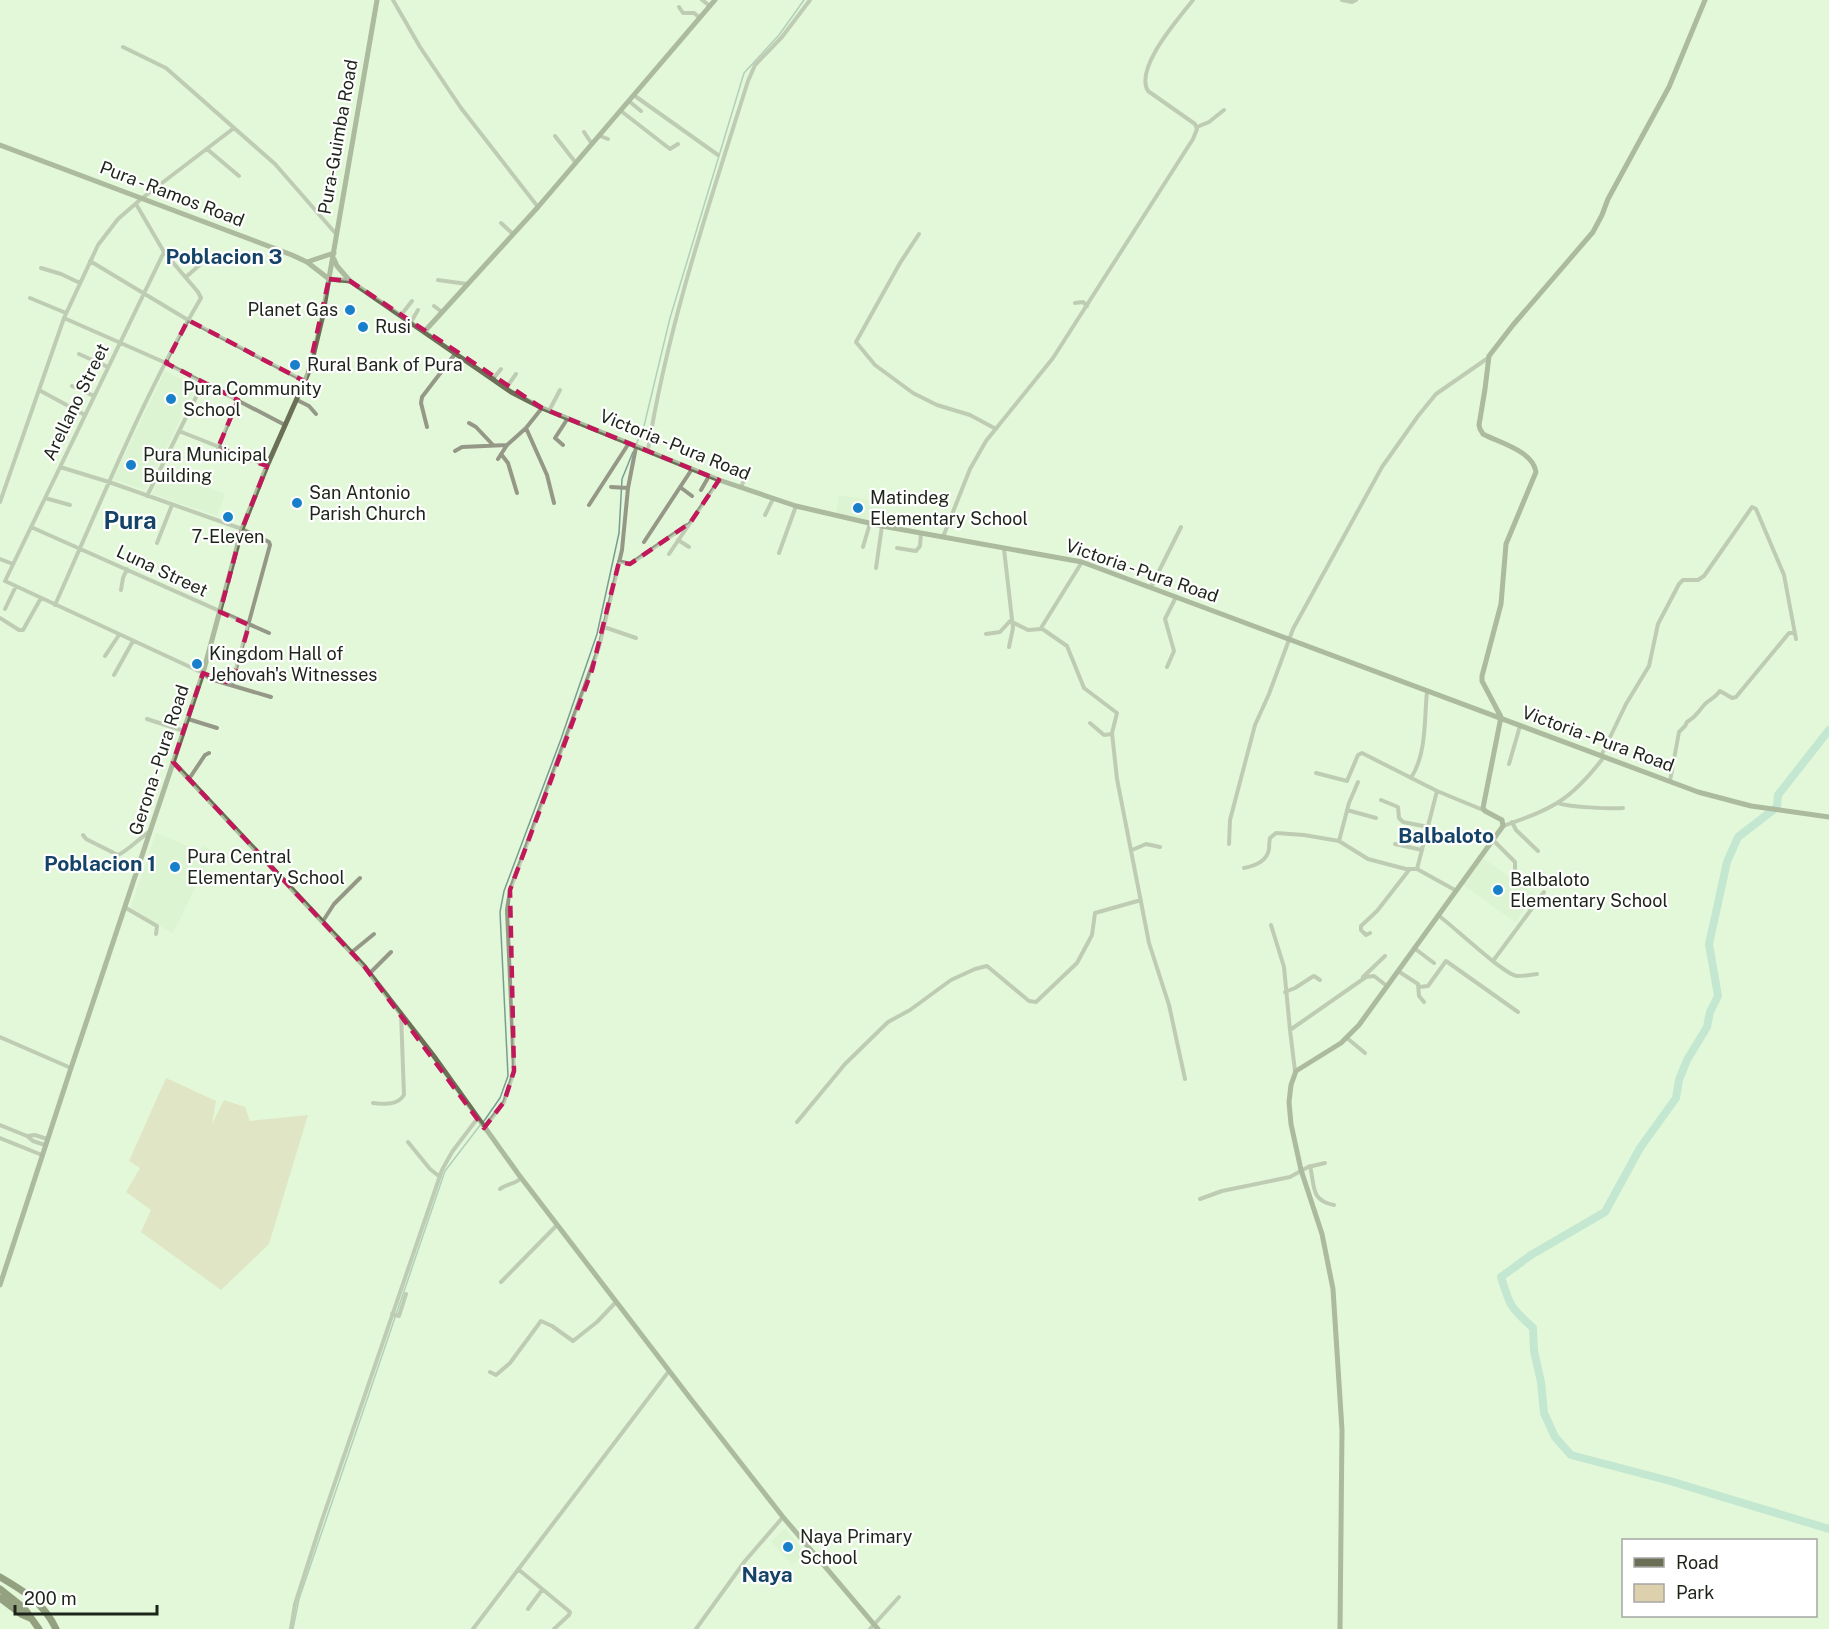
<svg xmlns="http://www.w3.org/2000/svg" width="1829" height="1629" viewBox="0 0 1829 1629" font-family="'Public Sans',sans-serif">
	<rect width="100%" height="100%" fill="#e2f8d9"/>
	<path fill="#d5efca" d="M165 371 197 387 145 490 113 479Z
		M162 470 175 473 176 470 189 474 188 479 225 494 217 516 152 494Z
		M839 495 881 502 878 523 836 514Z
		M156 833 200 851 202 846 213 851 173 933 130 909Z
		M1481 857 1535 895 1515 922 1462 884Z
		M785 1529 806 1553 792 1565 771 1541Z"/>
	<path fill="#ddd1ad" d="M166 1078 216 1101 212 1124 224 1100 245 1107 250 1121 308 1115 269 1244 221 1290 141 1232 151 1210 126 1192 140 1168 129 1161Z"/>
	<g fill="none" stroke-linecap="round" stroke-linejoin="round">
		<path stroke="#789e94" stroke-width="1.5" d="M636 445 644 426 670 318 744 73 779 35 804 0
			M484 1121 500 1098 508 1076 500 912 504 891 561 739 597 634 619 533 622 479 633 452
			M293 1629 299 1599 445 1171 481 1124"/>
		<path stroke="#9fd3c8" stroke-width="8" d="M1829 730 1778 795 1777 807 1738 837 1727 862 1709 944 1718 996 1710 1012 1707 1027 1687 1060 1679 1080 1676 1098 1640 1148 1605 1212 1531 1255 1501 1277C1510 1306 1510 1307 1533 1328L1534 1351 1541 1382 1544 1413 1555 1437 1571 1455 1670 1481 1829 1529"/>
		<path stroke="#969887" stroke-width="4" d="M393 0 420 47 461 108 538 207
			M702 0 710 6
			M1342 0 1352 2 1356 0
			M679 7 683 13H694L700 18
			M123 47 166 68 275 164 337 235
			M635 96 718 155
			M630 102 641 111
			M621 111 670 149 678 144
			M1197 127 1209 122 1224 110
			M584 132 592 144
			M555 136 576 163
			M600 136 608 139
			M207 149 239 176
			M501 223 513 234
			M919 234 900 263 856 342 875 365 913 393 937 405 970 415 996 429
			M164 252 5 581 203 673 210 679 271 697
			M90 261 188 320 304 381
			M41 268 61 274 80 283
			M186 277 203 262
			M438 280 467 284
			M30 298 66 313
			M1075 303 1083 302 1087 306
			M434 306 442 312
			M401 315 412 301
			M64 318 166 363 285 425
			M411 322 418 310
			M79 354 108 367
			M493 379 501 369
			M72 386 94 396
			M506 388 516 374
			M39 390 85 415
			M297 400 309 406 316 414
			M542 408 526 428 547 475 554 503
			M549 411 560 390
			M469 423 476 427 493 445
			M427 427 421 403 422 397 455 354
			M179 431 267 466
			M563 445 555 438 568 418
			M218 448 238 400
			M648 450C668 324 710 202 748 81L755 65 782 37 810 0
			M455 451 462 447 507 445 526 428
			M501 454 508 463 517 493
			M498 459 507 445
			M60 467 109 482 242 529 269 542 270 545 232 684
			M611 487 628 488
			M680 487 692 496
			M741 487 749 469
			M701 490 709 476
			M147 496 203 383
			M45 498 70 505
			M0 502 64 318 98 245 118 219 141 199 234 128
			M589 505 629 443
			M765 515 773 499
			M31 527 269 633
			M943 537 970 469 986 441 1053 358 1193 139 1197 129 1195 124 1148 91C1134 68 1179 18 1193 0
			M678 540 689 547
			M644 542 692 469
			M157 543 172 505
			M863 547 870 523
			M897 548 916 551 920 546 921 533
			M1004 549 1013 628 1009 647
			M779 553 796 506
			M669 554 719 480
			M0 559 13 564
			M619 561 630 564 687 525
			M1082 562 1041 628 1067 646 1084 688 1117 713 1112 733 1117 779 1149 943 1169 1005 1185 1079
			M876 568 882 526
			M1151 587 1181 527
			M121 590 123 578 127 569
			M55 605C101 502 143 396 201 298L198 292 164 252 136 204
			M5 609 16 586
			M0 618 19 630H23L41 598
			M604 627 636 638
			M986 634 1000 632 1010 621 1028 630 1041 629
			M105 656 119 635
			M1167 667 1174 651 1165 619 1176 597
			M114 675 133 641
			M147 719 184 731
			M188 719 217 728
			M1090 723 1104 735 1112 734
			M1601 756 1626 704 1649 666 1658 624 1679 584 1683 580H1698L1704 576 1752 507 1756 509 1784 575 1796 639
			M1509 764 1520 726
			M1316 773 1347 781 1358 755 1362 753 1437 791
			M1411 778C1427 753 1424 720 1427 692
			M189 779 205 755 209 753
			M1670 781 1679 732 1685 726 1687 722C1698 715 1696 714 1705 704 1710 699 1714 699 1720 691L1732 698 1736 697 1789 633H1795
			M1381 800 1398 807 1399 818 1403 822 1428 827
			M1559 803C1566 807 1613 809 1623 808
			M1347 810 1376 818
			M1512 822 1516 830 1538 851
			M1503 826C1554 808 1570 801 1604 757
			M83 835 86 839 118 855C126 852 140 838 149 832
			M1493 840 1515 862V872
			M1339 841 1349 803 1358 782
			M1229 844 1230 820 1255 725 1269 694 1293 629 1382 467 1418 416 1436 394 1488 358
			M1395 844 1422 850
			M1132 850 1146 844 1160 847
			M1244 868C1255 866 1267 861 1269 849 1269 845 1269 842 1270 838L1276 833 1304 835 1339 841 1368 859 1406 869H1417
			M1455 890 1417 869 1437 791 1483 810
			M126 908 157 926 156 934
			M1438 915C1453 926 1503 974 1517 976 1523 976 1531 975 1537 974
			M323 921 334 904 360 878
			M1271 925 1284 967 1290 1030
			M1370 933 1366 935 1361 930V926L1377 911 1409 870
			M1414 948 1434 963
			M352 952 374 934
			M1493 961 1544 892
			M1398 971 1418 984 1419 996 1424 1002
			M370 973 391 952
			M1363 977 1385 956
			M1419 987 1428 986 1446 961 1518 1012
			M1285 992 1295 988 1312 977 1314 976 1320 980
			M0 1037 71 1068
			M1347 1038 1365 1053
			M1295 1071 1290 1030 1366 977 1374 976 1387 986
			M373 1103C384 1104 397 1106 404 1095L401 1013
			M797 1122 845 1064 888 1022 910 1010 951 980 975 969 987 966 1029 1001 1036 1002 1077 963 1092 935 1095 913 1141 900
			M0 1125 27 1136 35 1135 47 1139
			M484 1128 504 1102 514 1071 507 910 510 890 599 647 622 550 628 488 636 447
			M27 1136 33 1141 45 1145
			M0 1138 42 1155
			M408 1142 430 1169 440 1177
			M1310 1166C1315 1185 1310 1201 1334 1205
			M500 1189C507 1183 515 1185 521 1178
			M1200 1199 1222 1191 1290 1177 1308 1167 1325 1163
			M501 1282 557 1225
			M392 1314 399 1316 406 1294
			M490 1372 496 1375 510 1363 541 1321 552 1326 573 1341 597 1322 616 1302
			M518 1569 570 1612 569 1615 554 1629
			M528 1609 542 1590
			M291 1629 295 1604 321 1523 442 1170 452 1152 477 1119
			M473 1629 669 1371
			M696 1629 745 1561 783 1517
			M870 1629 899 1597"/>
		<path stroke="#6b6f56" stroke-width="5" d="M0 145 292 255 307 262 329 279 350 281 511 392 542 408 719 480 796 506 882 526 1082 562 1698 792 1751 806 1829 817
			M334 259 337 266 350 281
			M307 262 334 253
			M424 332 538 207 715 0
			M173 762 364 966 433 1055 519 1175 690 1398 783 1517 878 1629
			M0 1285 71 1068 203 673 242 529 267 466 310 369 322 319 377 0
			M1340 1629 1342 1430 1333 1289 1322 1234 1301 1170 1291 1124 1289 1102 1291 1085 1296 1071 1341 1043 1359 1025 1503 826 1502 820 1485 811 1483 808 1501 717 1482 681V676L1501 604 1506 544 1536 472C1533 451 1500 443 1483 434L1480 429 1479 425 1485 389 1489 356 1513 325 1593 232 1602 215 1608 199 1669 87 1705 0"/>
		<path stroke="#353915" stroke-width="7" d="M0 1577C24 1591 44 1603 56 1629
			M0 1589 24 1608 39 1629
			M0 1598 21 1614 30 1618"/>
	</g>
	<path d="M0 0H1829V1629H0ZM329 279 350 281 542 408 719 480 690 523 630 564 619 562 592 670 510 890 514 1071 504 1102 484 1128 364 966 173 762 203 673 232 684 249 625 220 612 242 529 267 466 218 448 238 400 166 363 188 320 306 382Z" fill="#e2f8d9" fill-opacity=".55" fill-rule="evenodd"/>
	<path fill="none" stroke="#c2185b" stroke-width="4.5" stroke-dasharray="12 8" stroke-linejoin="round" d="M329 279 350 281 542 408 719 480 690 523 630 564 619 562 592 670 510 890 514 1071 504 1102 484 1128 364 966 173 762 203 673 232 684 249 625 220 612 242 529 267 466 218 448 238 400 166 363 188 320 306 382Z"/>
	<g fill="#1880cb" stroke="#fff" stroke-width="2">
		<circle cx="350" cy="310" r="6"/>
		<circle cx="363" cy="327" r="6"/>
		<circle cx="295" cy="365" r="6"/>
		<circle cx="171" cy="399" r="6"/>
		<circle cx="131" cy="465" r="6"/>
		<circle cx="297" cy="503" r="6"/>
		<circle cx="858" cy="508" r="6"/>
		<circle cx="228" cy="517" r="6"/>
		<circle cx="197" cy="664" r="6"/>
		<circle cx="175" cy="867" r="6"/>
		<circle cx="1498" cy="890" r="6"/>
		<circle cx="788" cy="1547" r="6"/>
	</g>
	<g text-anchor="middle" stroke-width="4.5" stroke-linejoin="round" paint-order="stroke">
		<g font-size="18" fill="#1d2419" stroke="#fff">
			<text transform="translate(338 137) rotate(-80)" y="6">Pura-Guimba Road</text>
			<text transform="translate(172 194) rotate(21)" y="6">Pura - Ramos Road</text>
			<text transform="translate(76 402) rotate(-64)" y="6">Arellano Street</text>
			<text transform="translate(675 445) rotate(22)" y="6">Victoria - Pura Road</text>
			<text transform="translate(162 571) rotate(25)" y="6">Luna Street</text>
			<text transform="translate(1142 571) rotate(19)" y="6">Victoria - Pura Road</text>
			<text transform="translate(1598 739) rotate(20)" y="6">Victoria - Pura Road</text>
			<text transform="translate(159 760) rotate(-72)" y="6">Gerona - Pura Road</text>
		</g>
		<g font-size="18" fill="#1d2419" stroke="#fff" text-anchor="start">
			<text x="338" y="316" text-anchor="end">Planet Gas</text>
			<text x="375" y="333">Rusi</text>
			<text x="307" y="371">Rural Bank of Pura</text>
			<text x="183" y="395">Pura Community<tspan x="183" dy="21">School</tspan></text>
			<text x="143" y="461">Pura Municipal<tspan x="143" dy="21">Building</tspan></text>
			<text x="309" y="499">San Antonio<tspan x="309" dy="21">Parish Church</tspan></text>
			<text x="870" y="504">Matindeg<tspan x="870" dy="21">Elementary School</tspan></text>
			<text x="228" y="543" text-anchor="middle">7-Eleven</text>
			<text x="209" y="660">Kingdom Hall of<tspan x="209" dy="21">Jehovah's Witnesses</tspan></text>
			<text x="187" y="863">Pura Central<tspan x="187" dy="21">Elementary School</tspan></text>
			<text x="1510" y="886">Balbaloto<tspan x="1510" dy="21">Elementary School</tspan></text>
			<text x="800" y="1543">Naya Primary<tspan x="800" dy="21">School</tspan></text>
		</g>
		<g font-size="21" font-weight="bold" fill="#154367" stroke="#fff">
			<text x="224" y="264">Poblacion 3</text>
			<text x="1446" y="843">Balbaloto</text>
			<text x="100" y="871">Poblacion 1</text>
			<text x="767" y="1582">Naya</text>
		</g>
		<g font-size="24" font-weight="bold" fill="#154367" stroke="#fff">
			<text x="130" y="529">Pura</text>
		</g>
	</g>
	<rect x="1622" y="1539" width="195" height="78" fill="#ffffff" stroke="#a5a7a3" stroke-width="1.5"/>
	<rect x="1634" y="1558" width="30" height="9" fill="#6b6f56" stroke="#a5a7a3" stroke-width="1.5"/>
	<text x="1676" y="1569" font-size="18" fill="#1d2419">Road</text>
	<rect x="1634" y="1584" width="30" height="18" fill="#ddd1ad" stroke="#a5a7a3" stroke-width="1.5"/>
	<text x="1676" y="1599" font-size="18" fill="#1d2419">Park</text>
	<path d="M15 1605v9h142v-9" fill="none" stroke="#1d2419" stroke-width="3"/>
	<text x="24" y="1605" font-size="18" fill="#1d2419" stroke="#ffffff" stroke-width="4.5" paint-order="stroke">200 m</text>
</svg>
